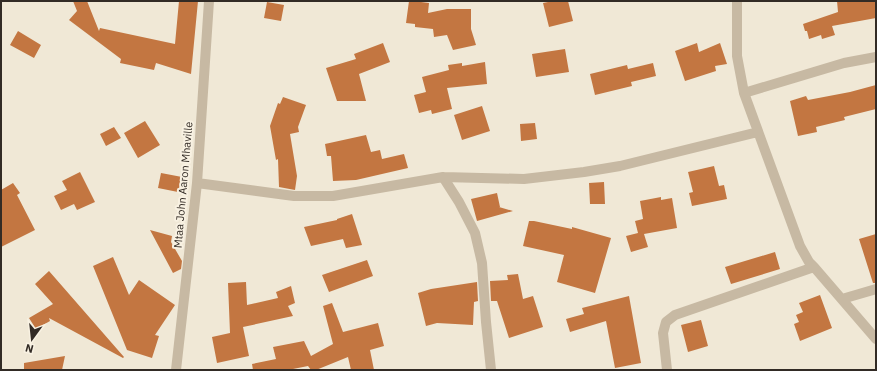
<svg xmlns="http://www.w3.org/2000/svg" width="877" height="371" viewBox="0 0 877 371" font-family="'IBM Plex Sans',sans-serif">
	<rect width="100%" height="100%" fill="#f0e8d6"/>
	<path fill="#c37641" d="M73 1H87L99 31 100 28 175 44 179 1H198L191 74 156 63 154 70 120 63 121 59 69 20 77 11Z
		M409 1H422L421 2 429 3 428 13 447 9H471V29L476 45 453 50 447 35 434 37 433 29 415 27V24L406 23Z
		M553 1H568L573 21 549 27 543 3Z
		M837 1H876V18L832 26 835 35 822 39 821 35 809 39 807 31H805L803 24 838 12Z
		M267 2 284 5 281 21 264 18Z
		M18 31 41 45 34 58 10 45Z
		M383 43 390 62 359 74 366 101H337L326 68 356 59 354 54Z
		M697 43 699 52 720 43 727 64 715 66 716 71 685 81 675 51Z
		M565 49 569 72 536 77 532 54Z
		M485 62 487 84 447 88 452 109 432 114 431 110 419 113 414 95 426 92 422 77 449 70 448 65 462 63V66Z
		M653 63 656 76 631 82 632 86 595 95 590 74 627 65 628 69Z
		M876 85V109L844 117 845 120 816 127 817 132 798 136 790 101 806 96 808 100 850 92Z
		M283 97 306 105 298 127 299 132 290 134 297 176 295 190 279 187 278 159 276 160 270 126 278 103 280 104Z
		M482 106 490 131 462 140 454 115Z
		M145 121 160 145 138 158 124 133Z
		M535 123 537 139 521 141 520 124Z
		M114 127 121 138 106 146 100 134Z
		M366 135 371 152 380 150 382 159 404 154 408 168 356 180 333 181 331 156H327L325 144Z
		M714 166 719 186 724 185 727 199 692 206 689 193 693 192 688 172Z
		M80 172 95 202 77 210 74 204 61 210 54 196 67 190 62 181Z
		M161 173 182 177 178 192 158 188Z
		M604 182 605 204H590L589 183Z
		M13 183 20 193 17 195 35 230 1 247V190Z
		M497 193 500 207H499L513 211 477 221 471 199Z
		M661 197V200L672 198 677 228 644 234 648 247 631 252 626 236 638 233 635 221 643 219 640 201Z
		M352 214 362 245 346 248 343 239 311 246 304 227 337 220V219Z
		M529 221H534L572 229V227L611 238 595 293 557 282 564 255 523 246Z
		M150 230 172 236 171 242 182 261 181 269 173 273Z
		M876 234V283H873L859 239Z
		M775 252 780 269 731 284 725 267Z
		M113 257 129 295 139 280 175 305 155 335 159 336 152 358 127 350 93 266Z
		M367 260 373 276 329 292 322 275Z
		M49 271 124 357 123 358 49 318 50 321 36 329 29 318 53 304 35 284Z
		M518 274 523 299 533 296 543 327 509 338 497 301H491L490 281 508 280 507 275Z
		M246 282 247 305 278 298 276 292 291 286 295 303 288 306 293 316 243 327 249 356 217 363 212 337 230 333 228 283Z
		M477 282 478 301 474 302 473 325 437 323 426 326 418 293 431 289Z
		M820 295 832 328 800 341 794 324 799 322 796 315 803 312 799 303Z
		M629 296 641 363 615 368 606 321 570 332 566 319 584 314 582 308Z
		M332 303 343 332 378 323 384 346 370 350 374 370H351L348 357 316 370H311L308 366 288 370H253L252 364 276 359 273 347 304 341 311 356 333 344 323 306Z
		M701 320 708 346 688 352 681 325Z
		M65 356 62 370H24V363Z"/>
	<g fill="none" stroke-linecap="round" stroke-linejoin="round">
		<path stroke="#c7b9a3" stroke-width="10" d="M737 1V56L744 93 800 246 809 262 814 267 876 339
			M744 93 844 63 876 57
			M443 177 459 202 475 233 482 263 486 322 491 370
			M197 183 294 196H333L443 177 524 179 584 172 620 166 758 132
			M842 299 876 289
			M176 370 197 183 209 1
			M667 370 663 333 666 322 675 315 814 267"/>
	</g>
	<g text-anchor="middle" stroke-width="4" stroke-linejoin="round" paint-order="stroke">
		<g font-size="11" fill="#322b25" stroke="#f8f1e2">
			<text transform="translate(183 185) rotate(-85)" y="4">Mtaa John Aaron Mhaville</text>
		</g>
	</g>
	<rect width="877" height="371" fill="none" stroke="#322b25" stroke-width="4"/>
	<g transform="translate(32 339) rotate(195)" stroke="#f8f1e2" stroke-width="3" paint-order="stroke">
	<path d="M0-3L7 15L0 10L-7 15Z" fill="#322b25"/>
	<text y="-6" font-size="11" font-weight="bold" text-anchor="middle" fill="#322b25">N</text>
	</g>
</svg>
